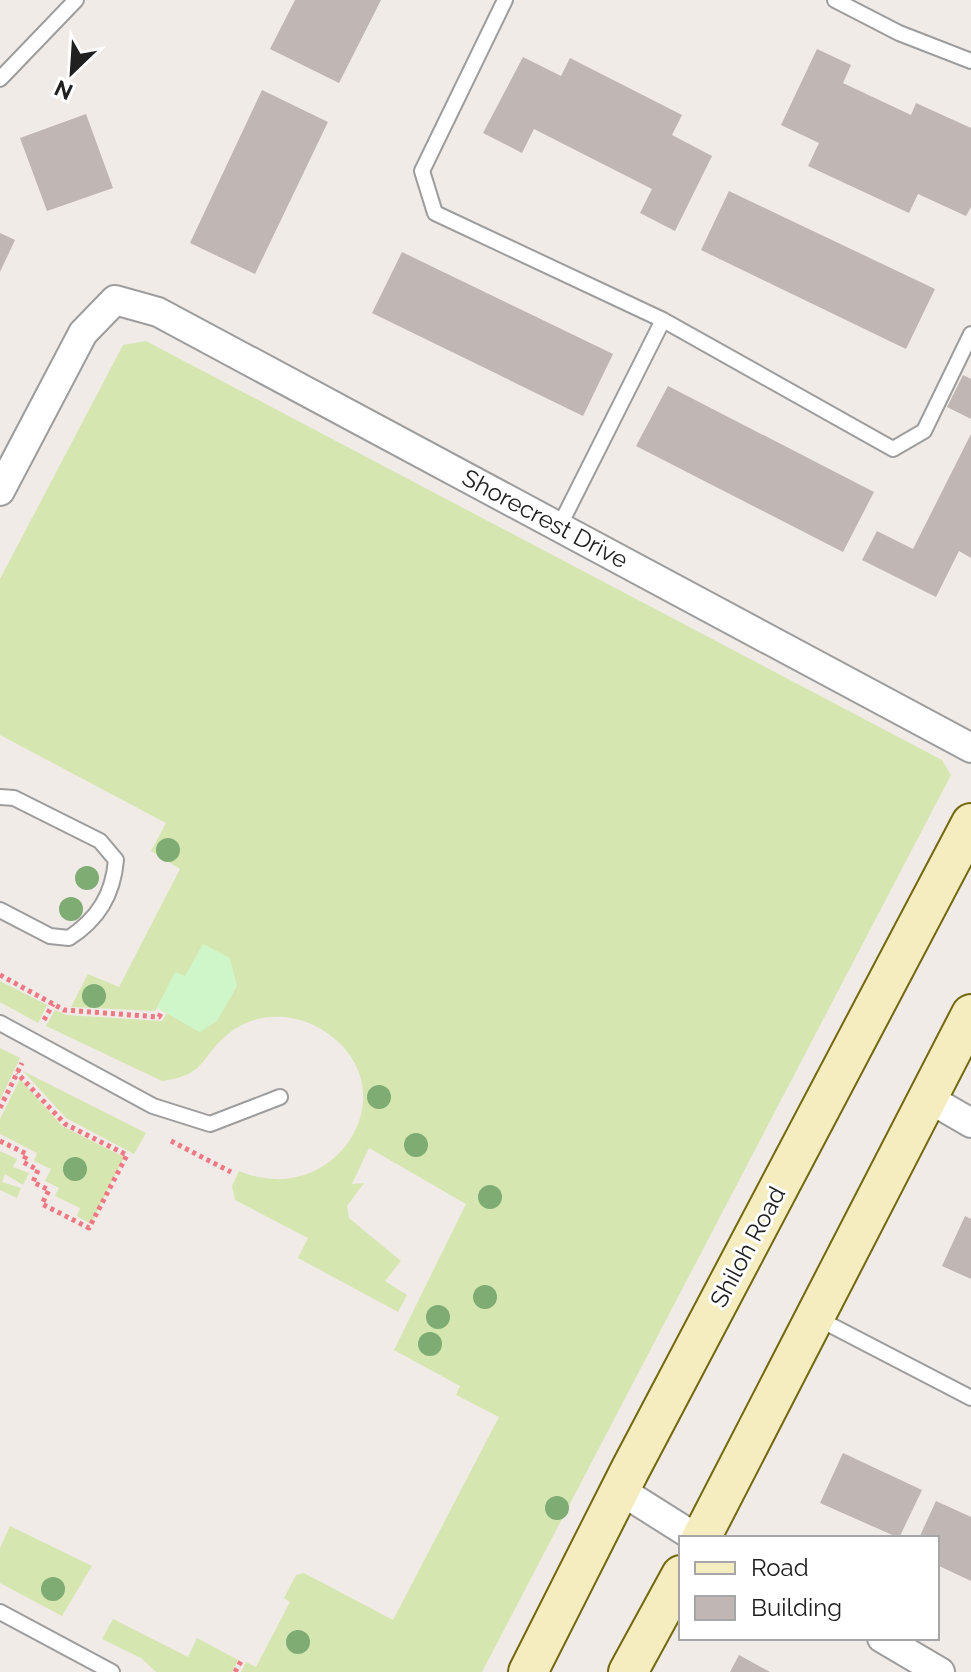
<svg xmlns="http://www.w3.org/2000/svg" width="971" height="1672" viewBox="0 0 971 1672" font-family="Raleway,sans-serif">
	<rect width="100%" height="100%" fill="#f0ebe7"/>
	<path fill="#d6e6b1" d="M146 341 942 760 951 775 482 1672H241L246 1662 256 1667 290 1602 284 1598 296 1575 304 1573 393 1620 499 1417 456 1395 460 1386 394 1350 466 1204 369 1148 352 1184 364 1183 347 1206 349 1218 401 1261 385 1281 407 1295 398 1312 298 1258 308 1238 235 1200 232 1186 239 1171C331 1210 406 1100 335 1039 305 1013 260 1008 228 1034 199 1058 207 1075 162 1081L46 1026 55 1010 67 1015 162 1021 167 1013 200 1032 185 977 176 973 155 1011 71 1007 88 974 119 987 180 869 151 851 166 823 0 735V579L123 345Z
		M0 981 47 1005 38 1023 0 1002Z
		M0 1048 20 1058 0 1100Z
		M23 1071 146 1133 134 1154 66 1118Z
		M20 1079 62 1126 124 1157 91 1224 77 1216 80 1208 55 1196 59 1188 45 1181 51 1169 34 1161 37 1153 0 1134V1119Z
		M0 1151 17 1159 13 1167 29 1173 23 1185 5 1174 2 1182 21 1188 17 1198 0 1190Z
		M10 1526 92 1566 62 1616 0 1583V1548Z
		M113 1619 188 1657 197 1638 238 1660 232 1672H156L141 1658 102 1639Z"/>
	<path fill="#cef6c8" d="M203 944 230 958 237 986 217 1021 200 1032 157 1008 175 972 185 976Z"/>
	<path fill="#c0b6b4" d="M295 0H381L339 83 270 49Z
		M817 49 851 65 843 83 911 115 916 103 971 128V207L966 216 918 194 909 213 808 166 819 143 781 125Z
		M523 57 561 76 570 58 682 115 672 135 712 156 675 231 640 213 652 189 534 129 522 153 483 133Z
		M262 90 328 122 255 274 190 243Z
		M86 114 113 188 47 211 20 138Z
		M729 191 935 289 906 349 701 250Z
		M0 233 15 240 0 272Z
		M402 252 613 354 583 416 372 313Z
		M963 375 971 379V419L947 407Z
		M668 386 874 492 843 552 636 446Z
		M971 434V558L959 551 936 597 862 560 877 531 913 549Z
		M965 1216 971 1219V1279L942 1266Z
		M843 1453 922 1490 899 1538 820 1503Z
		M936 1501 971 1517V1581L937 1565V1538H919Z
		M739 1655 770 1672H730Z"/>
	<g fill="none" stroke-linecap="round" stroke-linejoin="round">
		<g stroke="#9d9d9d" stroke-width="18">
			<path id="service" d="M505 0 422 171 435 213 663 320 893 449 924 431 971 334
				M835 0 899 33 971 61
				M0 79 76 0
				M559 527 663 320
				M0 797 14 798 100 841 116 860C113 895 98 919 69 938L50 936 0 910
				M0 1023 153 1106 210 1124 280 1097
				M815 1317 971 1398
				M0 1612 112 1672"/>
		</g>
		<g stroke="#9d9d9d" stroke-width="32">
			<path id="minor" d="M0 491 83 333 115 300 158 312 971 748
				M928 1098 971 1123
				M620 1490 696 1538
				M882 1638 940 1672"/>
		</g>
		<g stroke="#72680d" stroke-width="42">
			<path id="secondary" d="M701 1538 971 1014
				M528 1672 630 1470 971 823
				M628 1672 681 1575"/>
		</g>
		<path stroke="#f07884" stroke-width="5" stroke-dasharray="4 4" stroke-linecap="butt" d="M0 975 64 1010 159 1017 162 1011
			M44 1020 53 1004
			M0 1108 22 1063
			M0 1141 27 1154 23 1162 38 1170 33 1182 49 1190 42 1204 89 1228 127 1155 65 1124 17 1073
			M171 1141 231 1172
			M235 1672 241 1661"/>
		<use href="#service" stroke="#fff" stroke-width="14"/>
		<use href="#minor" stroke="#fff" stroke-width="28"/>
		<use href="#secondary" stroke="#f5edc0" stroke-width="38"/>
	</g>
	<g fill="#7eac73">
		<circle cx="168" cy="850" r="12"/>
		<circle cx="87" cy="878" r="12"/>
		<circle cx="71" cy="909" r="12"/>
		<circle cx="94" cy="996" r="12"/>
		<circle cx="379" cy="1097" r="12"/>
		<circle cx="416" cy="1145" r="12"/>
		<circle cx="75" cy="1169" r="12"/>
		<circle cx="490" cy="1197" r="12"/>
		<circle cx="485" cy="1297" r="12"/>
		<circle cx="438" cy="1317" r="12"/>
		<circle cx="430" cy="1344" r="12"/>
		<circle cx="557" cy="1508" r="12"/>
		<circle cx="53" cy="1589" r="12"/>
		<circle cx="298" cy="1642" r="12"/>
	</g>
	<g text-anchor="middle" stroke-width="6" stroke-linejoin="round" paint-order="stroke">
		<g font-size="24" fill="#202020" stroke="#fff">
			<text transform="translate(545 519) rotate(28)" y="8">Shorecrest Drive</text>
			<text transform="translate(748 1247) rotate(-62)" y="8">Shiloh Road</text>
		</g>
	</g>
	<rect x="679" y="1536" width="260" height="104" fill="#ffffff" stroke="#a6a6a6" stroke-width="2"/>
	<rect x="695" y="1562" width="40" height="12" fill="#f5edc0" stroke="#a6a6a6" stroke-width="2"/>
	<text x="751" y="1576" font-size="24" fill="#202020">Road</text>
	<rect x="695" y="1596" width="40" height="24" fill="#c0b6b4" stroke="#a6a6a6" stroke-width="2"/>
	<text x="751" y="1616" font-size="24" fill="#202020">Building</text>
	<g transform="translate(72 72) rotate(205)" stroke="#ffffff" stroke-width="6" paint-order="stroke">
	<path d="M0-6L14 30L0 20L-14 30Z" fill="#202020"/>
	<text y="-12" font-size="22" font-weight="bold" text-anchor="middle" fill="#202020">N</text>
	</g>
</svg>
